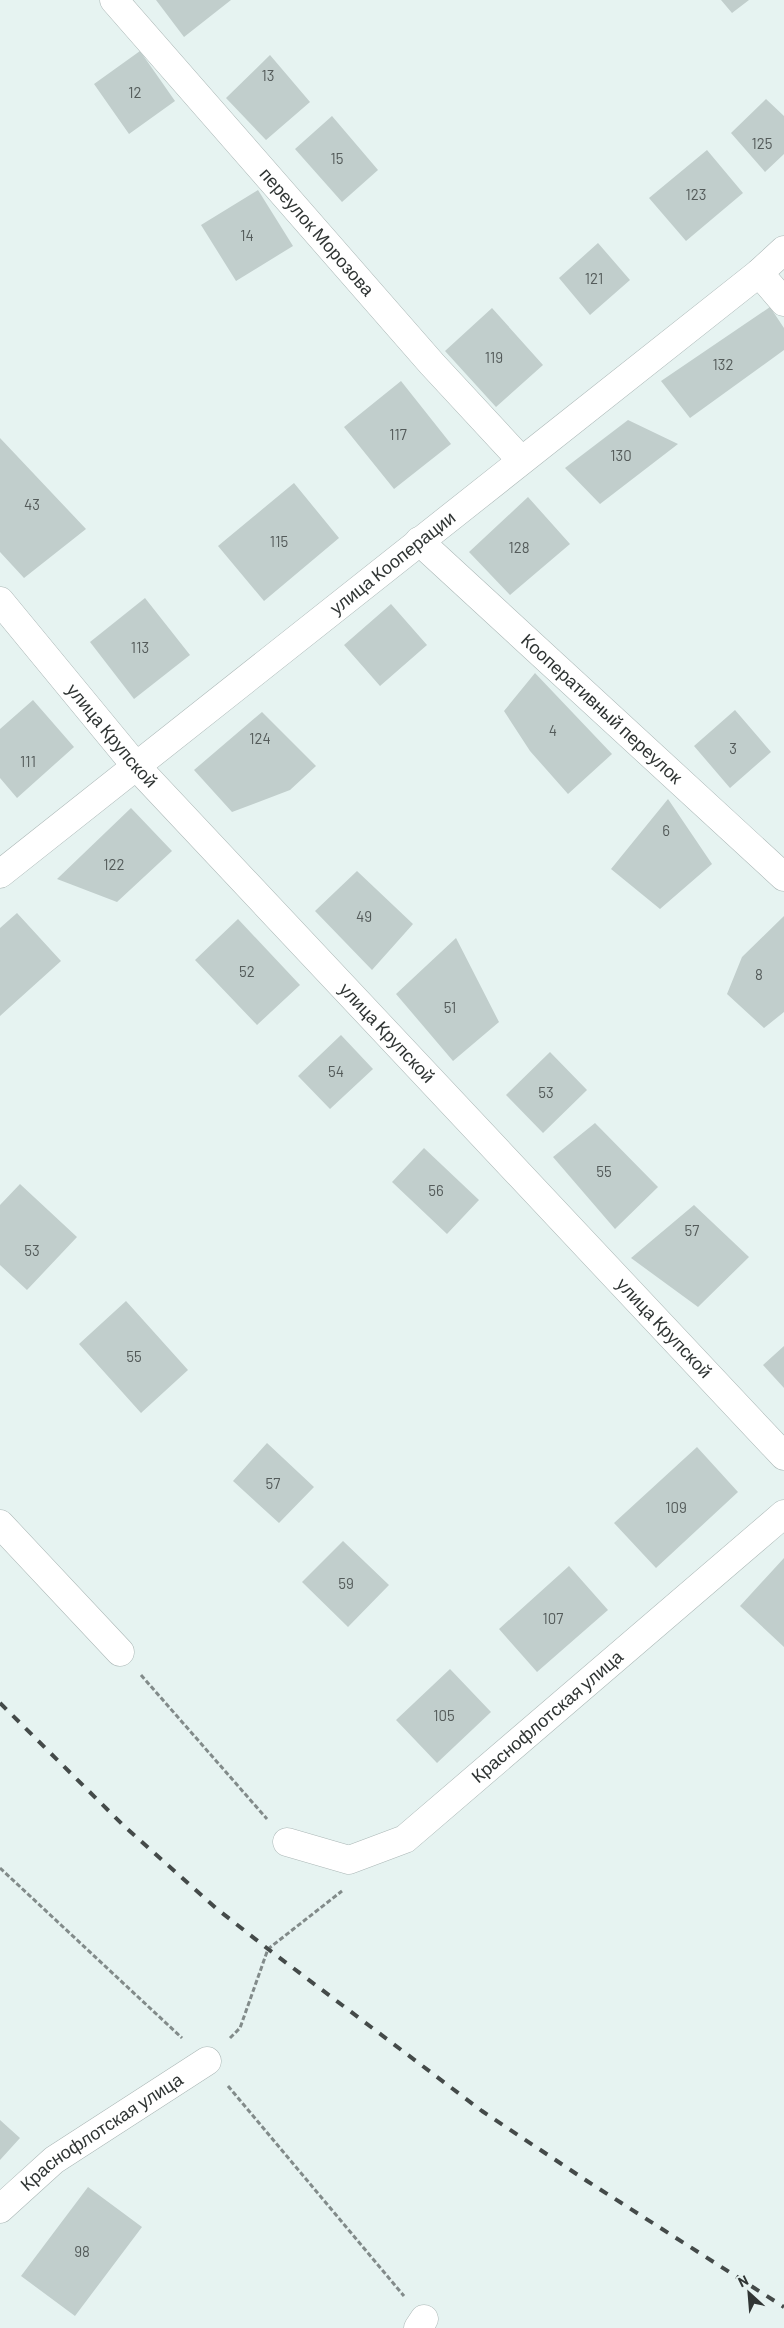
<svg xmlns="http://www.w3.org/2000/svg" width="784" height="2328" viewBox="0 0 784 2328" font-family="Barlow,sans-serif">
	<rect width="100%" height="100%" fill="#e6f3f1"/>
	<path fill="#c1cecc" d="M156 0H231L184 37Z
		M721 0H749L732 13Z
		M140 51 175 101 129 134 94 84Z
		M270 55 310 102 266 140 226 98Z
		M766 99 784 116V154L765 172 731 133Z
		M332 116 378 170 342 202 295 149Z
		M707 150 743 193 686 241 649 198Z
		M258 190 293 246 236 281 201 225Z
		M598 243 630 280 590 315 559 278Z
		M770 307 784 328V350L690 418 661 381Z
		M492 308 543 365 496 407 445 351Z
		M401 381 451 444 394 489 344 427Z
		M628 420 678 444 600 504 565 468Z
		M0 438 86 529 24 578 0 552Z
		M294 483 339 538 264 601 218 546Z
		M528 497 570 544 510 595 469 552Z
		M145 598 190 655 134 699 90 642Z
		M391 604 427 645 380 686 344 645Z
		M535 673 612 754 568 794 530 751 504 711Z
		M33 700 74 747 17 798 0 778V729Z
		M735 710 771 752 730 788 694 746Z
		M262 712 316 766 290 790 232 812 194 770Z
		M668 799 712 864 660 909 611 869Z
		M131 808 172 851 117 902 57 879Z
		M357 871 413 924 372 970 315 911Z
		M17 913 61 961 0 1016V928Z
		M784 916V1012L764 1028 727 994 742 957Z
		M238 919 300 985 257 1025 195 960Z
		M456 938 499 1022 453 1061 396 994Z
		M341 1035 373 1069 330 1109 298 1076Z
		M550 1052 587 1090 543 1133 506 1095Z
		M595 1123 658 1187 615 1229 553 1157Z
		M424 1148 479 1200 447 1234 392 1182Z
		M20 1184 77 1237 27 1290 0 1265V1205Z
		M694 1205 749 1257 698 1307 631 1258Z
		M126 1301 188 1370 141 1413 79 1344Z
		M784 1346V1388L763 1365Z
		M267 1443 314 1487 279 1523 233 1481Z
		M697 1447 738 1492 656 1568 614 1523Z
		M343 1541 389 1585 348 1627 302 1582Z
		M784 1558V1647L740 1606Z
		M569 1566 608 1610 537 1672 499 1629Z
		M450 1669 491 1712 437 1763 396 1720Z
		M0 2120 20 2138 0 2160Z
		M88 2187 142 2227 75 2316 21 2276Z"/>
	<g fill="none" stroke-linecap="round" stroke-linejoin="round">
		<g stroke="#abb7b6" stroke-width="29">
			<g id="minor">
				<path id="s1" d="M114 0 432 364 521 460"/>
				<path d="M759 273 784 302"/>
				<path id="s2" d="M419 541 784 877"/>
				<path id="s3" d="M0 601 135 765 784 1456"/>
				<path id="s4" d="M0 874 759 273 784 250"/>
				<path d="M0 1524 120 1652"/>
				<path id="s5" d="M287 1842 349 1860 405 1839 784 1514"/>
				<path id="s6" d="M0 2209 54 2160 207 2061"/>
				<path d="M418 2328 424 2319"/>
			</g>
		</g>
		<path stroke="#828b8a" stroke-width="3" stroke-dasharray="5 2.5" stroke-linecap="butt" d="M141 1675 267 1819
			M0 1868 182 2038
			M230 2038 240 2028 268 1949 342 1891
			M228 2086 404 2296"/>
		<use href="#minor" stroke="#fff" stroke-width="28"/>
		<path stroke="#444a49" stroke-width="4" stroke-dasharray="9 9" stroke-linecap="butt" d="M0 1703 125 1827 217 1909 268 1949 482 2111 587 2181 784 2307"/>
	</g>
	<g text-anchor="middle" stroke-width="5" stroke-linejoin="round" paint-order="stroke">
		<g font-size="15" fill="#545b5a">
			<text x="268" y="81">13</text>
			<text x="135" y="98">12</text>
			<text x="762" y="149">125</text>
			<text x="337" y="164">15</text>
			<text x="696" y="200">123</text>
			<text x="247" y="241">14</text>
			<text x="594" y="284">121</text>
			<text x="494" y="363">119</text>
			<text x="723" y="370">132</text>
			<text x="398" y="440">117</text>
			<text x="621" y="461">130</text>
			<text x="32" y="510">43</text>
			<text x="279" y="547">115</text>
			<text x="519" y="553">128</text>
			<text x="140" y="653">113</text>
			<text x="553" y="736">4</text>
			<text x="260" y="744">124</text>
			<text x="733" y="754">3</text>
			<text x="28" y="767">111</text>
			<text x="666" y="836">6</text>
			<text x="114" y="870">122</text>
			<text x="364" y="922">49</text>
			<text x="247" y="977">52</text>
			<text x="759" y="980">8</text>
			<text x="450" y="1013">51</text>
			<text x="336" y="1077">54</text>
			<text x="546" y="1098">53</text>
			<text x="604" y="1177">55</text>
			<text x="436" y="1196">56</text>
			<text x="692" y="1236">57</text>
			<text x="32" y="1256">53</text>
			<text x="134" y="1362">55</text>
			<text x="273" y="1489">57</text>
			<text x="676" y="1513">109</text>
			<text x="346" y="1589">59</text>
			<text x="553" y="1624">107</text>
			<text x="444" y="1721">105</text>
			<text x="82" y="2257">98</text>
		</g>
		<g font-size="18" fill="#303534" stroke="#e6f3f1">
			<text dy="6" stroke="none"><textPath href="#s1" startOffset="308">переулок Морозова</textPath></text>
			<text dy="6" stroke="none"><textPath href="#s4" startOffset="501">улица Кооперации</textPath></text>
			<text dy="6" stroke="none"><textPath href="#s2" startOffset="248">Кооперативный переулок</textPath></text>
			<text dy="6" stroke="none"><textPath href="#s3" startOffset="175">улица Крупской</textPath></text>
			<text dy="6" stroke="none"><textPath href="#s3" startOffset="580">улица Крупской</textPath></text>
			<text dy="6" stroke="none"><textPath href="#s3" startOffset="985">улица Крупской</textPath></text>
			<text dy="6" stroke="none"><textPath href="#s5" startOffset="312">Краснофлотская улица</textPath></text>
			<text dy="6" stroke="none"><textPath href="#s6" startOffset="128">Краснофлотская улица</textPath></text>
		</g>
	</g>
	<g transform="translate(749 2293) rotate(334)" stroke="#e6f3f1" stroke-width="4" paint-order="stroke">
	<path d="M0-4L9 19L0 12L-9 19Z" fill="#303534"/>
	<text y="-8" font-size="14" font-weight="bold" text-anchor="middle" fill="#303534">N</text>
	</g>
</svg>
